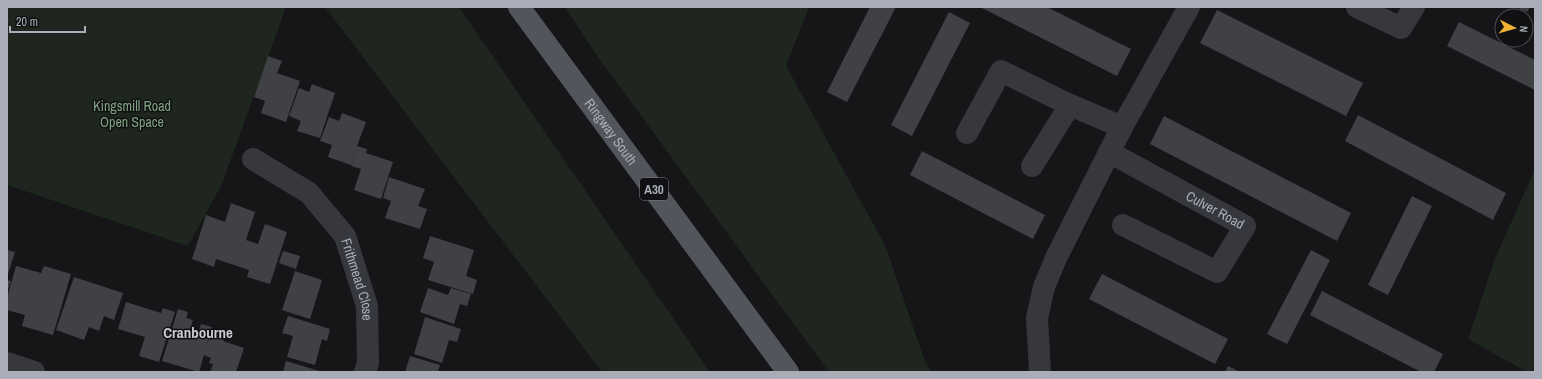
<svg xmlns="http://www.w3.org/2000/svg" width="1542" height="379" viewBox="0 0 1542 379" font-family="'Archivo Narrow',sans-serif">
	<rect width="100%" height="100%" fill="#161618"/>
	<path fill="#1e261f" d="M7 7H286L222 184 188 246 7 185Z
		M325 7H459L710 372H602Z
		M565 7H809L786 66 886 247 924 359 931 372H829L595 53Z
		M1535 169V372H1527L1468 339 1494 261Z"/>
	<path fill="#404145" d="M870 7H896L847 102 827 92Z
		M980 7H1047L1131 49 1117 76Z
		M1516 7H1530L1527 12Z
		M1217 10 1363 83 1346 116 1200 43Z
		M949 12 970 23 912 136 891 125Z
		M1459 22 1535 60V90L1447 46Z
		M268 56 282 61 277 73 300 81 286 122 261 113 265 101 254 97Z
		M312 84 335 93 320 138 297 131 301 121 289 116 299 88 309 92Z
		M342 113 366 122 357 146 367 149 366 153 393 162 381 199 354 190 361 169 351 166 357 148 351 165 328 157 332 145 320 141 329 117 339 121Z
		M1358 115 1506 193 1493 220 1345 141Z
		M1164 116 1351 213 1337 241 1150 144Z
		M922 151 1045 215 1033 239 910 175Z
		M389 177 425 189 418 206 427 209 420 229 385 218 391 201 383 198Z
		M1412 196 1432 206 1388 295 1368 285Z
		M231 203 255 212 246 240 258 244 265 224 287 232 270 284 247 277 249 270 216 259 214 267 192 259 206 215 225 222Z
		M430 236 474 250 466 276 477 280 473 294 428 280 434 262 423 258Z
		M7 250 15 252 7 277Z
		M1311 250 1330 260 1287 344 1267 334Z
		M283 251 300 256 296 269 279 263Z
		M16 266 41 273 44 266 71 274 53 335 22 326 25 315 7 310V298Z
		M295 271 322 280 310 319 282 310Z
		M1102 274 1228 339 1215 364 1089 299Z
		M74 277 123 293 114 320 104 316 99 331 89 327 84 340 56 330Z
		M7 280 11 281 7 293Z
		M428 288 448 295 451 288 471 294 467 306 460 304 454 324 420 312Z
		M1322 291 1443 354 1434 372H1421L1310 315Z
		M126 302 161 313 163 308 175 312 159 362 139 356 145 337 118 329Z
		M178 309 188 312 186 318 193 320 190 329 199 331 201 324 212 327 206 348 211 333 225 338 223 341 244 348 236 372H210L213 364 209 363 211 358 204 355 199 372 162 361Z
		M288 316 330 329 327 341 322 339 315 365 287 357 293 336 282 333Z
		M425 317 461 329 457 342 449 340 442 363 414 354Z
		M410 356 440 365 438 372H405Z
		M286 361 323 372H283Z
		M1228 366 1240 372H1225Z"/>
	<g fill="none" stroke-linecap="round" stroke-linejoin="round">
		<g stroke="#37383d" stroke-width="22">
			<path d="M1357 7 1401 28 1414 7"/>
			<path d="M967 133 1001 71 1070 105 1122 127"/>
			<path id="s1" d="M1109 152 1245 226 1217 272 1123 225"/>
			<path id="s2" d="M253 159 309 193 345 236 367 306 368 363 365 372"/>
			<path d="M1032 166 1070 105"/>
			<path d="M7 363 34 372"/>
			<path d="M1040 372 1037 318 1044 287 1056 258 1122 127 1189 7"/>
		</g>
		<path stroke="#53555c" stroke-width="22" id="s3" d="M519 7 788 372"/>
	</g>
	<g text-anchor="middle" stroke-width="3" stroke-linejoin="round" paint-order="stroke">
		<rect fill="#111113" stroke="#7b7e86" stroke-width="1" x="640" y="178" width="28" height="22" rx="3"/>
		<g font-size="13" font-weight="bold" fill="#a8adb8">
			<text x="654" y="194">A30</text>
		</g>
		<g font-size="14" fill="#7fa381" stroke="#111113">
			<text x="132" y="111">Kingsmill Road<tspan x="132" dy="16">Open Space</tspan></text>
		</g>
		<g font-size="14" fill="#a8adb8" stroke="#111113">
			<text dy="5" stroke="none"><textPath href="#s3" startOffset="155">Ringway South</textPath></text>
			<text dy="5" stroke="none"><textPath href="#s1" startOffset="121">Culver Road</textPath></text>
			<text dy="5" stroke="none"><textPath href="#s2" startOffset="167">Frithmead Close</textPath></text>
		</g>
		<g font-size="15" font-weight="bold" fill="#c9ccd4" stroke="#111113">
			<text x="198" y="338">Cranbourne</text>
		</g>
	</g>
	<rect width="1542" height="379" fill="none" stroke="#a8adb8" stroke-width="16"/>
	<g transform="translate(1514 28) rotate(96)"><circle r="19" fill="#111113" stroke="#4d4f55"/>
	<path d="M0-3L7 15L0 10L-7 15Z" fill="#f2b134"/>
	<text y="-6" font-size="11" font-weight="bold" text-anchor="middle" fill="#a8adb8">N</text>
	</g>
	<path d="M10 26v6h75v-6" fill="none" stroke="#a8adb8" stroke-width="2"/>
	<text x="16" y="26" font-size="12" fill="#a8adb8" stroke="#111113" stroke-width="3" paint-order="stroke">20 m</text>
</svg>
